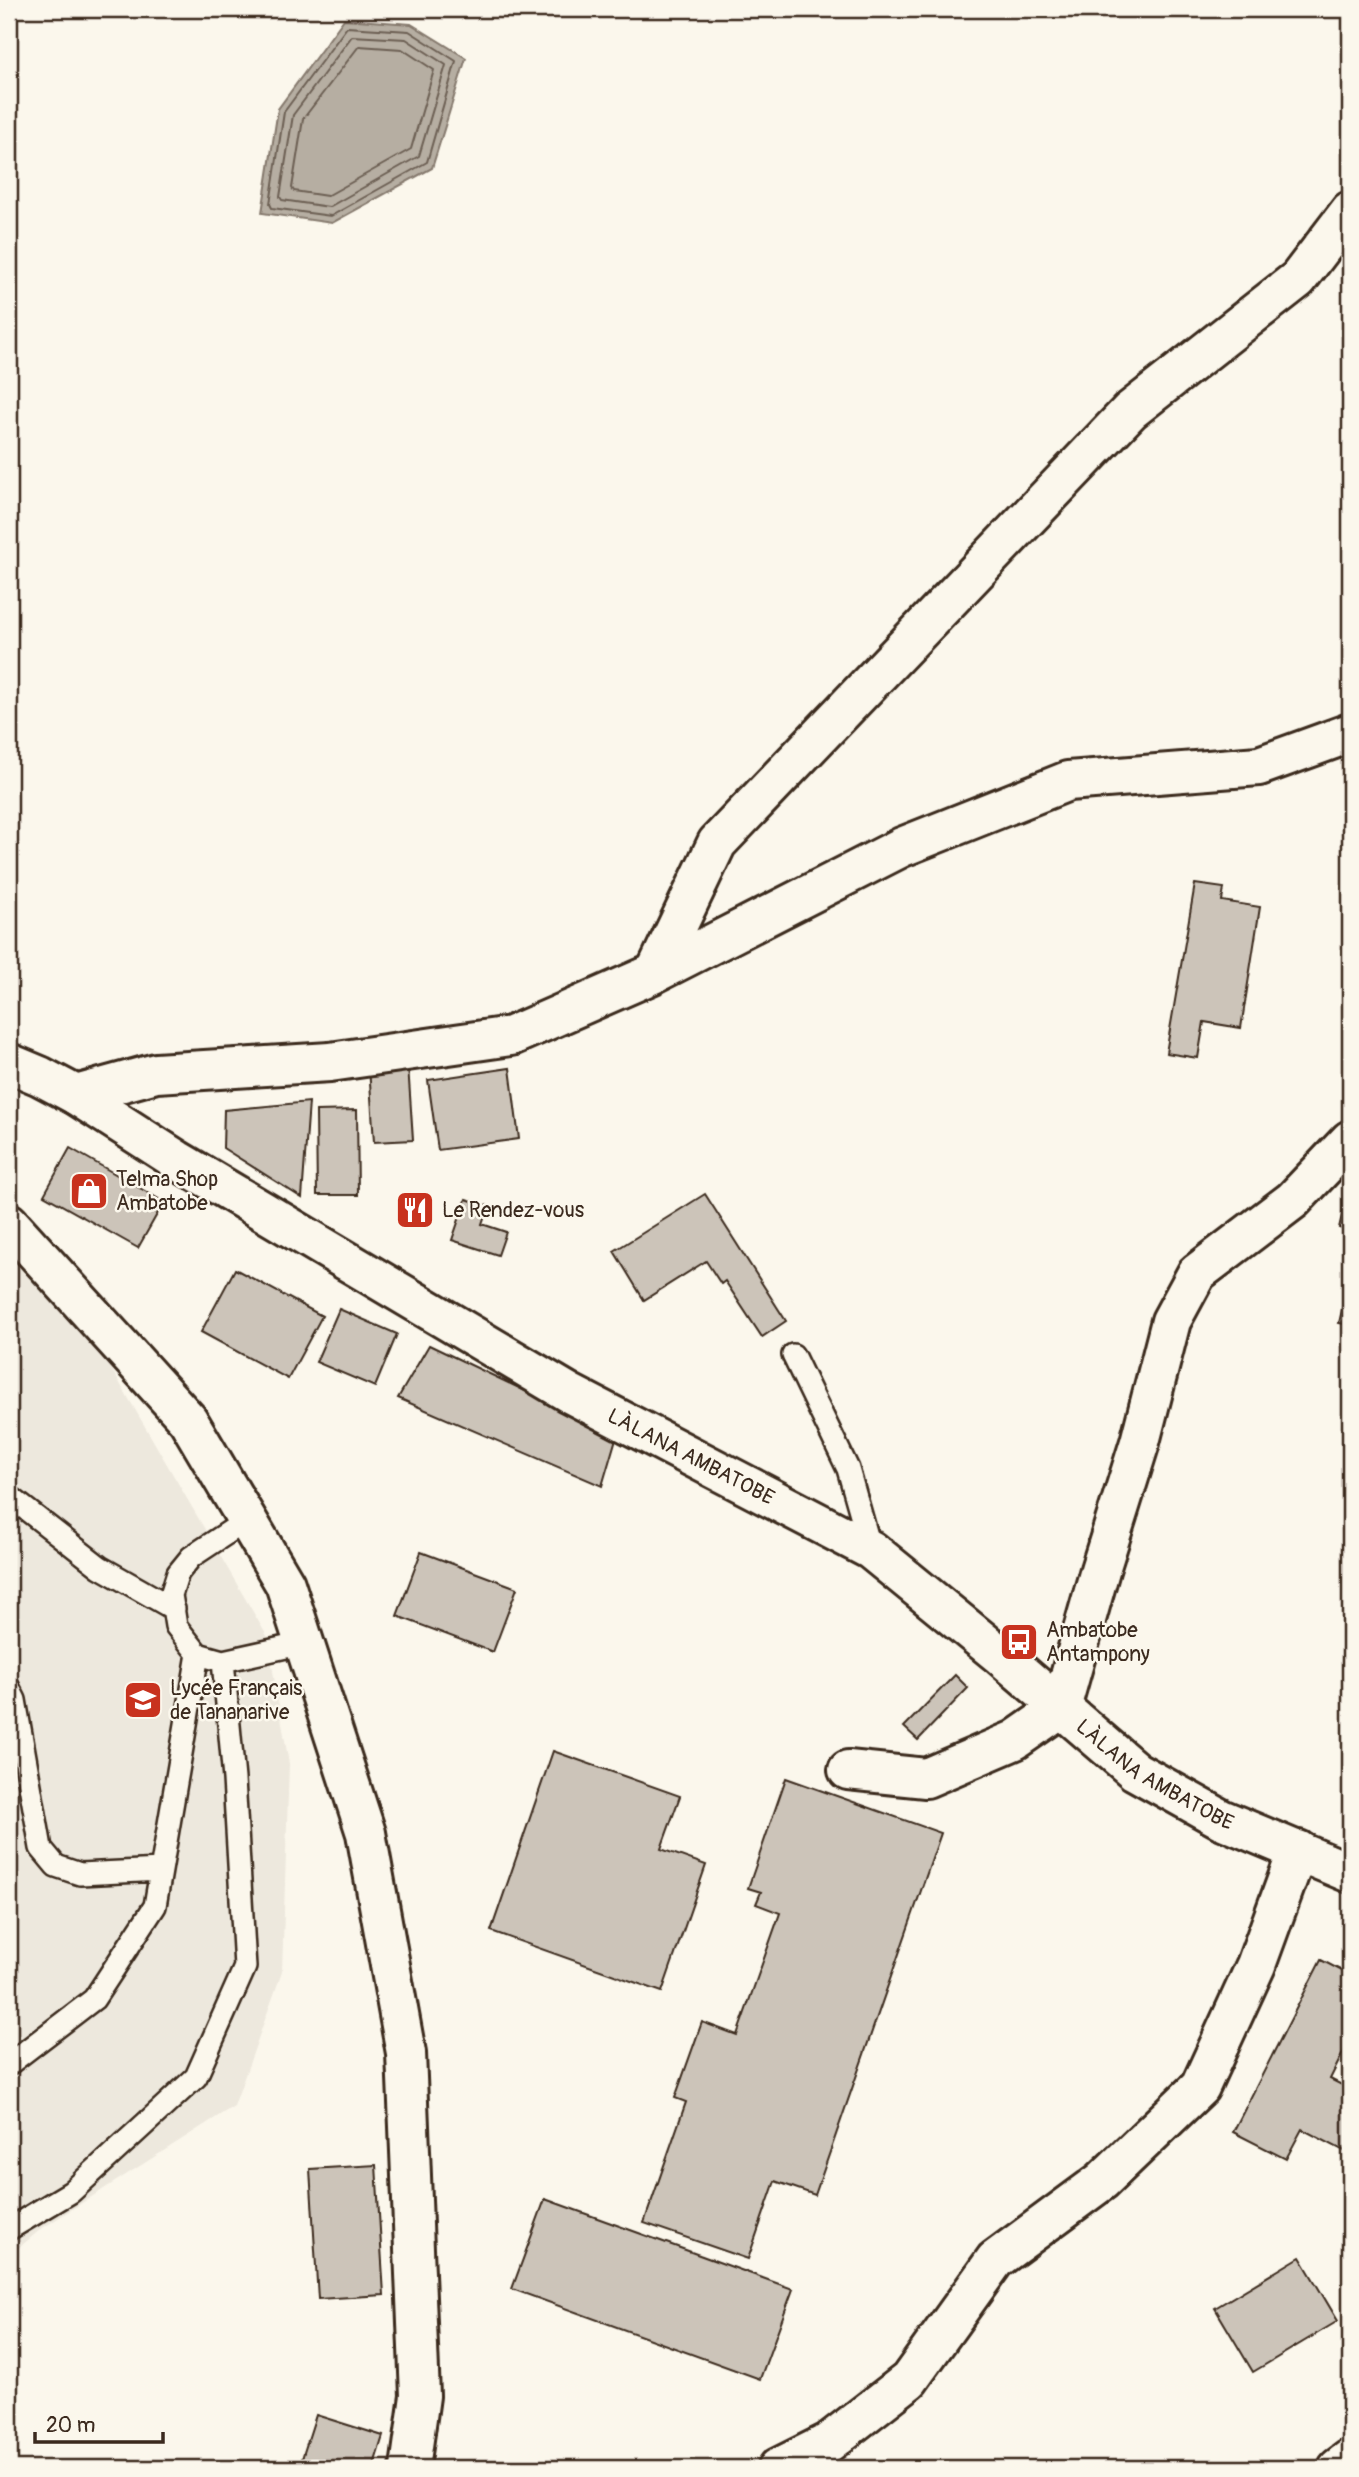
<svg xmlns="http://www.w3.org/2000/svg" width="1359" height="2477" viewBox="0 0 1359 2477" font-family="Pangolin,sans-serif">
	<rect width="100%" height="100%" fill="#fbf7ec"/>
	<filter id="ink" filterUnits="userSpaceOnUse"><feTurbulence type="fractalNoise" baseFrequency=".0143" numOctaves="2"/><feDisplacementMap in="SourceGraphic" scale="14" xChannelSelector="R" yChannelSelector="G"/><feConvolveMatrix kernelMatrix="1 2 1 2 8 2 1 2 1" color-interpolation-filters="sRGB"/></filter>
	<g filter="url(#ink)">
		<path fill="#ede8dd" d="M9 1258 101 1351 267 1636 289 1764 282 1972 234 2106 41 2229 9 2256Z"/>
		<path fill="#b6aea2" stroke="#85796d" stroke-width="2" d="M344 19 411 24 466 58 432 168 332 223 262 213 278 109Z"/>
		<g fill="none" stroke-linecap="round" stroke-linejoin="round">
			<path stroke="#6c5f53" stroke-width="2" d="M347 27 409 31 456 61 427 162 331 216 272 208 270 204 284 112Z
				M352 36 406 39 446 65 419 156 329 207 282 200 280 197 293 115Z
				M359 46 402 49 434 70 411 149 327 196 294 191 292 188 303 119Z"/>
		</g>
		<path fill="#ccc4b9" stroke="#3b2a1e" stroke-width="2" d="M1195 884 1224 888 1222 901 1260 907 1241 1028 1204 1022 1198 1058 1166 1053Z
			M408 1065 413 1140 374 1142 369 1067Z
			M510 1068 519 1139 438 1150 428 1080Z
			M309 1102 302 1198 223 1148 224 1110Z
			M357 1110 358 1195H317L316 1111Z
			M70 1148 164 1202 138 1248 44 1195Z
			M1349 1185H1350V1231L1339 1228Z
			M705 1194 786 1321 762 1337 725 1281 721 1284 706 1261 644 1300 614 1251Z
			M466 1199 488 1206 482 1224 506 1232 498 1255 452 1240Z
			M235 1269 322 1316 288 1379 201 1332Z
			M1350 1275V1325L1339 1323Z
			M339 1309 397 1334 375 1387 316 1362Z
			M429 1345 617 1435 602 1486 398 1398Z
			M421 1552 517 1588 493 1652 397 1616Z
			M955 1675 968 1688 918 1740 904 1727Z
			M553 1751 680 1796 661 1849 706 1865 662 1992 491 1931Z
			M786 1778 941 1833 815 2195 775 2181 748 2259 644 2223 686 2102 675 2098 702 2022 737 2035 780 1913 756 1904 761 1892 748 1888Z
			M1321 1960 1350 1975V2039L1330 2079 1350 2089V2138L1344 2151 1302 2129 1286 2159 1233 2132Z
			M376 2165 384 2295 318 2299 310 2169Z
			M545 2199 793 2289 760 2379 512 2289Z
			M1300 2257 1338 2321 1253 2372 1215 2308Z
			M316 2415 383 2436 373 2468H299Z"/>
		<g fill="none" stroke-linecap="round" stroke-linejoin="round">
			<g stroke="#3b2a1e" stroke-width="26">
				<path id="lane" d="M793 1355 848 1469 871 1550
					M9 1496 100 1567 174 1609
					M247 1520 191 1557 178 1573 171 1595 176 1626 198 1654 223 1661 304 1643
					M9 1688 15 1700 41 1848 56 1866 80 1874 161 1870
					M9 2064 94 1999 155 1906 198 1654
					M9 2229 71 2192 196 2077 245 1967 234 1779 223 1661"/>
			</g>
			<g stroke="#3b2a1e" stroke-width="44">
				<path id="street" d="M1350 211 1298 279 1130 411 717 843 655 973 902 847 1068 781 1259 766 1350 733
					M76 1095 156 1073 330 1062 511 1036 655 973
					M848 1770 926 1778 1015 1740 1061 1708 1100 1570 1140 1442 1171 1321 1197 1273 1293 1200 1350 1140
					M778 2468 828 2443 909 2380 995 2260 1102 2181 1200 2087 1256 1965 1298 1850"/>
			</g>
			<g stroke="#3b2a1e" stroke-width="44">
				<g id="secondary">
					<path id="s1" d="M9 1063 40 1076 76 1095 177 1160 569 1393 871 1550 1001 1656 1135 1771 1221 1819 1350 1873"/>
					<path d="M9 1223 188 1420 285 1584 366 1833 406 2053 420 2396 410 2468"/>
					<path d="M1338 2468 1350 2459"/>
				</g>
			</g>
			<use href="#lane" stroke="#fbf7ec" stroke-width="21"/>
			<use href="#street" stroke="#fbf7ec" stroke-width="38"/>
			<use href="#secondary" stroke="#fbf7ec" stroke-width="38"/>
		</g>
	</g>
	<defs>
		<g id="shop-square" transform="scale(2.0125)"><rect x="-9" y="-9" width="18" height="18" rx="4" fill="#c8321e" stroke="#fbf7ec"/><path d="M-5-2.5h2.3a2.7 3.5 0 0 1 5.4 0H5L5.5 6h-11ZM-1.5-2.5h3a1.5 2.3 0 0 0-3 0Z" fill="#fff"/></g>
		<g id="restaurant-square" transform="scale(2.0125)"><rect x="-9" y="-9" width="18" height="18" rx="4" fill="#c8321e" stroke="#fbf7ec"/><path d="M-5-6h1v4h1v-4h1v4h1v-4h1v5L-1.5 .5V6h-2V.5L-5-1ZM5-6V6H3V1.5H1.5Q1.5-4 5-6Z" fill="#fff"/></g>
		<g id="bus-square" transform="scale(2.0125)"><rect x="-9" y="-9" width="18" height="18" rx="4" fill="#c8321e" stroke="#fbf7ec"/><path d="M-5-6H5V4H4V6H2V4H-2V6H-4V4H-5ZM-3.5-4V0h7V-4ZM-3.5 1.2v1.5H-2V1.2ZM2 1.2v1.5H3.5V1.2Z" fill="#fff"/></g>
		<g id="school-square" transform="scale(2.0125)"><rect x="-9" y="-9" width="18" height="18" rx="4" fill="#c8321e" stroke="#fbf7ec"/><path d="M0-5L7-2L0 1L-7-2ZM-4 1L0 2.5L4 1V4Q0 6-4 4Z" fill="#fff"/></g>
	</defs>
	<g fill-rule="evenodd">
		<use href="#shop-square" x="89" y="1191"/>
		<use href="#restaurant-square" x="415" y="1210"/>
		<use href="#bus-square" x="1019" y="1642"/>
		<use href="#school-square" x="143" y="1700"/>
	</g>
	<g text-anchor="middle" stroke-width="5" stroke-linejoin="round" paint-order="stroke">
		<g font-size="21" fill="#3b2a1e" stroke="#fbf7ec" text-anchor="start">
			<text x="116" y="1186">Telma Shop<tspan x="116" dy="24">Ambatobe</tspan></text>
			<text x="442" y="1217">Le Rendez-vous</text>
			<text x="1046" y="1637">Ambatobe<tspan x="1046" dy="24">Antampony</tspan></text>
			<text x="170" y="1695">Lycée Français<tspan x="170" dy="24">de Tananarive</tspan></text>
		</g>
		<g font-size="21" fill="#3b2a1e" stroke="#fbf7ec">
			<text dy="7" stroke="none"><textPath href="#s1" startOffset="788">LÀLANA AMBATOBE</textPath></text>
			<text dy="7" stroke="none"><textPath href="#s1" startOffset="1354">LÀLANA AMBATOBE</textPath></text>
		</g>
	</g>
	<rect width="1359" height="2477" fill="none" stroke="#fbf7ec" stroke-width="35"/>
	<rect x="18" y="18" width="1324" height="2442" fill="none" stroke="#3b2a1e" stroke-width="2.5" filter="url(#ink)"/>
	<path d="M35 2432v10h128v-10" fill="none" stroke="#3b2a1e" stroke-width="3.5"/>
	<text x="46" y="2432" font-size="21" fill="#3b2a1e" stroke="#fbf7ec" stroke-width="5" paint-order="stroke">20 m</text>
</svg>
